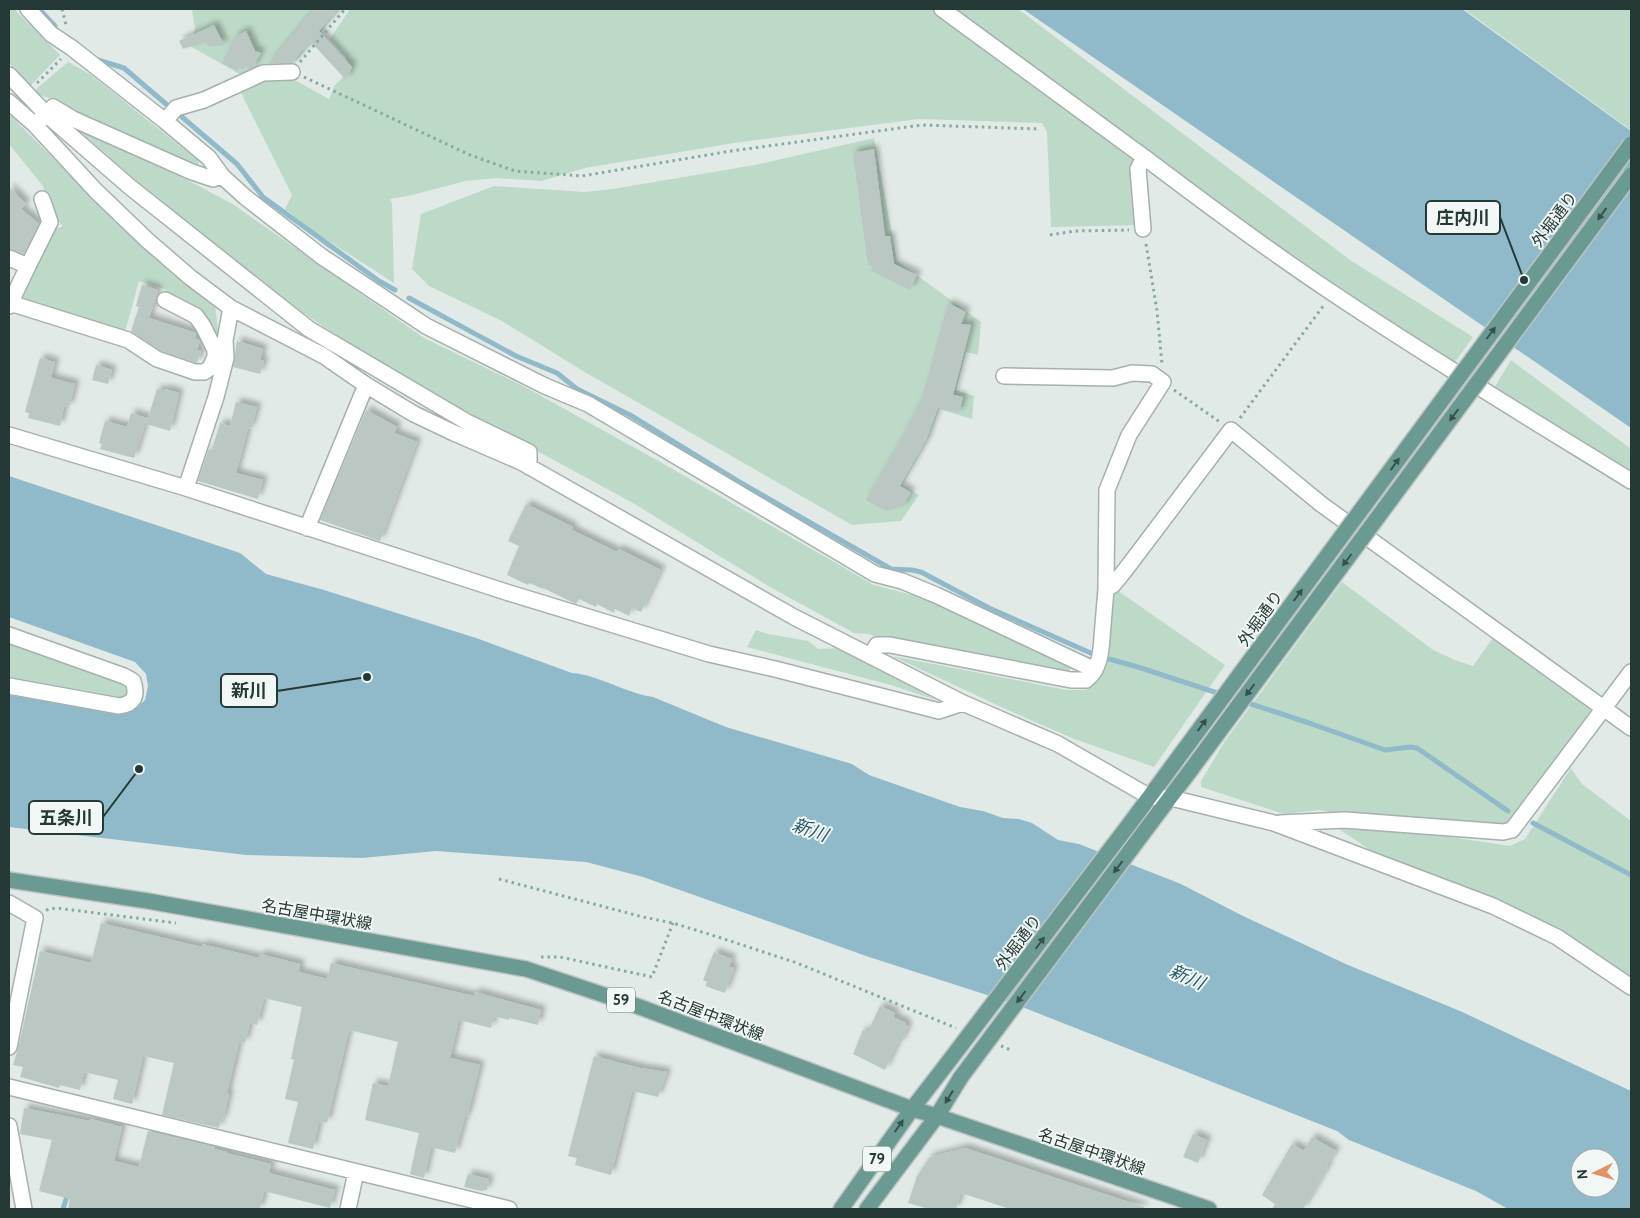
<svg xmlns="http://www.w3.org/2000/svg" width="1640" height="1218" viewBox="0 0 1640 1218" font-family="Cabin,'Noto Sans JP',sans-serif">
	<defs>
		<filter id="shadow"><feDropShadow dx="4.5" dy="-4.5" stdDeviation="2.5" flood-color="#0004"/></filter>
	</defs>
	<rect width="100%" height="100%" fill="#e1eae7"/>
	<path fill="#bdd9c7" d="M9 9H14L60 55 30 86 9 63Z
		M192 9H340L291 68 243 76 190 46 195 29Z
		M350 9H937L1092 125 1133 159 1140 225 1051 227 1047 132 1042 123 919 119 734 143 585 168 541 181 496 178 465 181 412 195 390 199 392 204 394 283 310 229 285 209 292 195 240 91 264 79 291 78 329 99 335 85 342 78 347 66 346 57 330 39Z
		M952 9H1018L1350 260 1473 337 1453 365 1333 288Z
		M1464 9H1631V130Z
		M68 62 91 75 199 161 198 166 193 168 73 113 59 101 39 95 34 91Z
		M9 114 85 190 215 304 219 340 169 296 165 289 139 281 124 335 25 303 18 297 49 232 63 226 55 218 43 186 9 144Z
		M74 126 197 185 234 205 424 338 523 386 662 463 874 585 920 597 1071 667 1067 674 890 641 868 634 854 633 770 587 633 503 443 400 365 354 281 298 179 218Z
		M874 138 897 261 981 322 978 355 966 352 956 390 974 396 972 419 939 409 927 441 902 485 919 495 901 521 852 525 583 371 502 321 429 286 412 269 421 214 494 186 585 192 613 189 755 165Z
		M1511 360 1631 449V474L1493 390Z
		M1342 582 1433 650 1455 660 1473 666 1493 638 1592 707 1594 716 1522 810 1505 824 1494 825 1334 813 1319 810 1284 814 1201 787V781L1225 741Z
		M1118 591 1225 665 1154 767 1072 738 1008 710 892 656 1067 690H1086L1096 681 1103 666 1111 598Z
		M756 630 768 634 808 641 818 649 841 648 936 700 891 685 747 647Z
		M9 631 126 673 136 702 9 690Z
		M1571 768 1582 784 1631 821V976L1560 932 1500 900 1379 856 1339 829 1410 831 1510 846 1525 839Z"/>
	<path fill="#90bac9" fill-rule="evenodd" d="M1023 9H1462L1631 131V428Z
		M9 476 240 553 266 574 324 590 476 638 572 673C599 675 625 693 653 697L726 727 852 764 869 775 960 807 983 811 1003 818 1019 819 1032 823 1058 840 1079 844 1181 884 1241 915 1348 965 1460 1011 1631 1091V1209H1508L1476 1191 1349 1140 1337 1131 1012 1003 869 957 643 877 586 862 436 851 362 858 246 855 9 827V695L122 713 133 711 145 700 148 686 146 674 135 662 9 617ZM1580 1158H1610V1188H1580Z"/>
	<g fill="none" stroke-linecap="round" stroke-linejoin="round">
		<path stroke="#90bac9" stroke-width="5" d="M39 9 55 26
			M98 60 124 68 166 104
			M182 117 237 164 263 197 379 281 395 290
			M409 298 516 356 557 373 577 389 630 415 736 480 891 569 912 570 921 572 989 608 1093 654
			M1109 659 1138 667 1312 724 1385 750 1410 747 1417 748 1508 811
			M1533 823 1631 875
			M63 1209 68 1193"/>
	</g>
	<path fill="#bac7c3" filter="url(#shadow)" d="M314 9H339L319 31 352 67 346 80 311 42 304 50 303 49 292 63H269Z
		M214 25 224 45 208 46 206 42 183 49 179 41Z
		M246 31 255 51 261 53 253 67 250 69 245 66 243 70 239 67 237 71 222 63 236 36Z
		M874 149 885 236H890L894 264 917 275 910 290 872 271 871 265H868L853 153Z
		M9 187 26 204 21 209 39 224 24 254 9 249Z
		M142 285 158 290 149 318 196 333 195 338 200 341 197 350 201 351 197 363 161 351 131 331 139 307 136 306Z
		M948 303 966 312 961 324 971 325 953 395 963 397 959 413 938 408 926 441 900 486 911 492 903 506 886 511 866 500 903 436 922 398Z
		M237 341 263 349 260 360 264 361 260 374 233 367Z
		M40 358 55 362 51 378 75 384 69 407 64 406 60 426 28 418 29 413 25 412Z
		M96 365 112 370 108 384 92 380Z
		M157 389 164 391 165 389 179 393 170 431 146 424Z
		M236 402 257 407 251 429 248 428 236 473 263 480 258 499 198 481 209 449 212 450 220 423 230 426Z
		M366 410 397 427 394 433 417 442 380 541 320 520Z
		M131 413 147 418 134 458 100 449 102 444 99 443 105 421 127 427Z
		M526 504 573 527 572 530 617 552 619 549 661 570 641 612 632 608 629 616 615 609 614 613 597 604 596 607 579 599 576 604 543 588V589L529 583 528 585 507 575 519 546 508 541Z
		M101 923 202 947V944L259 958 260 954 300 964 299 972 327 979 331 963 474 996 475 992 541 1010 538 1025 509 1018V1020L494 1016 491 1028 459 1020 450 1058 480 1065 467 1117H465L455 1153 431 1147 424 1178 410 1174 419 1133 365 1120 373 1083 388 1086 398 1042 349 1030 327 1123 319 1121 313 1149 288 1143 298 1102 285 1099 294 1060 291 1059 302 1007 264 998 257 1025 250 1023 245 1043 239 1042 227 1093 229 1094 223 1120 221 1119 219 1128 162 1115 174 1063 143 1056 132 1104 113 1099 118 1080 84 1072 80 1090 60 1085 59 1088 20 1077 23 1067 13 1065 18 1049 40 951 91 963Z
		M714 952 732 959 729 967 734 968 725 993 705 986 707 982 703 980Z
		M880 1006 895 1013 893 1017 906 1023 905 1025 908 1026 901 1043 898 1042 885 1070 853 1054 863 1030 868 1032Z
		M594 1056 640 1068 667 1072 658 1097 632 1091 611 1175 575 1165 577 1158 568 1156Z
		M24 1108 90 1121 91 1119 122 1127 114 1161 139 1167 148 1131 215 1147 214 1149 227 1152 226 1153 271 1164 269 1173 335 1190 330 1208 264 1191 260 1209H68L70 1199 39 1191 52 1140 20 1134Z
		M1193 1134 1207 1140 1198 1163 1183 1157Z
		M1312 1137 1336 1151 1327 1165 1328 1166 1303 1209H1272L1275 1204 1262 1195 1292 1144 1304 1151Z
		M965 1148 1144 1207V1209H1010L961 1193 956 1209H929L908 1203 917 1176 930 1157Z
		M468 1174 489 1179 487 1190 481 1191 464 1187Z"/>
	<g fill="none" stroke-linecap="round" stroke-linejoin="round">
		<g stroke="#a5b1ae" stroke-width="18">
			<path id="minor" d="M28 9 51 34 72 48 165 121
				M942 9 1144 157 1138 169 1143 229
				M9 75 46 114 130 187 309 329 467 422 529 452V467
				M9 102 35 125 96 191 147 240 191 278 231 308 324 356 366 385 414 414 454 433 521 462 794 617 963 703 1058 744 1150 797 1171 798 1274 823 1493 906 1557 937 1631 987
				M40 120 53 107 73 119 192 172 213 179 222 176 209 158 165 121 176 108 204 100 263 73 292 72
				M1144 157C1206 204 1269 251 1334 294 1431 359 1532 420 1631 481
				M222 176 245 197 321 256 426 326 545 386 588 404 875 574 902 581 936 595 1095 670
				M9 258 28 266 9 306
				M28 266 50 222 42 199
				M10 303 128 340 157 359 195 372H204L210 368 215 357V350L203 326 196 316 165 300
				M1004 376 1113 378 1132 373 1152 374 1163 382 1129 435 1107 490 1106 589
				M9 435 186 488 506 592 709 654 775 669 939 711 963 703
				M186 488 216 397 226 358 225 340 231 308
				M307 528 366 385
				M9 635 124 676 133 681C138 696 134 704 119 706L9 686
				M870 656 877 645H890L1071 680H1086C1103 667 1101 644 1103 625 1104 613 1105 601 1106 589L1113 585 1126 569 1231 430 1321 504 1631 728
				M1280 823 1345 820 1503 832 1512 830 1631 672
				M9 903 35 918 9 1047
				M9 1087 509 1209
				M9 1126 24 1209
				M348 1209 356 1172"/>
		</g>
		<g stroke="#bdc4c2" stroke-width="18">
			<path id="major" d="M1131 822 1173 765
				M1147 828 1190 771
				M9 880 148 901 526 969 637 1006 912 1109 937 1116 1209 1209
				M841 1209 912 1109 946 1065
				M867 1209 937 1116 961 1077"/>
		</g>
		<path stroke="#85aaa2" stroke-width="3" stroke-dasharray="2.5 4" stroke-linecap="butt" d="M62 9 66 25
			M300 62 345 9
			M304 77 470 155 515 171 582 176 731 151 922 125 1040 129
			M37 83 61 59
			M1050 235 1075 231 1129 230
			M1146 244 1157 311 1162 364
			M1174 390 1220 422
			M1240 418 1324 305
			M499 879 643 917 673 923 718 937 797 963 956 1028
			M46 910 56 908 176 923
			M541 957H560L652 977 673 923
			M1001 1046 1013 1051"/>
		<use href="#minor" stroke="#fff" stroke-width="15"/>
		<use href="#major" stroke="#6b9a93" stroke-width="15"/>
		<g stroke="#bdc4c2" stroke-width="18" stroke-linecap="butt">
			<path id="major-bridge" d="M1173 765 1631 144
				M1190 771 1631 175
				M946 1065 1131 822
				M961 1077 1147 828"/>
		</g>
		<use href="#major-bridge" stroke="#6b9a93" stroke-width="15"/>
	</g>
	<defs><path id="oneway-solid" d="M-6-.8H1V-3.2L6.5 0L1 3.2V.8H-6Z" transform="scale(1.25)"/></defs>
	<g fill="#36514c">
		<use href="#oneway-solid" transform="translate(1602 214) rotate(126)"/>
		<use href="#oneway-solid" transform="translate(1491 333) rotate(-53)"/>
		<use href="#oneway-solid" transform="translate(1454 415) rotate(127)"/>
		<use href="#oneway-solid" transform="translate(1395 464) rotate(-54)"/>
		<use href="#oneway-solid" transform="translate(1347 560) rotate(127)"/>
		<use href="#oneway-solid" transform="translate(1298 595) rotate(-54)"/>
		<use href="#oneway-solid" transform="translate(1250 690) rotate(127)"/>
		<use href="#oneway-solid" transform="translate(1202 725) rotate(-54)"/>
		<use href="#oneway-solid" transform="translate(1118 867) rotate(127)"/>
		<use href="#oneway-solid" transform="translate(1040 943) rotate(-53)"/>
		<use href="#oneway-solid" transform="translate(1021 997) rotate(127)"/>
		<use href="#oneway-solid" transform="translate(949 1097) rotate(122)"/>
		<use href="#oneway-solid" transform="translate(899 1126) rotate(-55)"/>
	</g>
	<g text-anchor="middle" stroke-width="4" stroke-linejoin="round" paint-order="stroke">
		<g fill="#f1f7f5" stroke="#62726f" stroke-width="1">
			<rect x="607" y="987.5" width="28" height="25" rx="4"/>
			<rect x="863" y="1146.5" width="28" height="25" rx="4"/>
		</g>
		<g font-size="15" font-weight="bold" fill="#243935">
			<text x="621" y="1005">59</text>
			<text x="877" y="1164">79</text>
		</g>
		<g font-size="16" fill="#243935" stroke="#f1f7f5">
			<text transform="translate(1554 219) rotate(-53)" y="6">外堀通り</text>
			<text transform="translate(1260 618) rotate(-54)" y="6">外堀通り</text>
			<text transform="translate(317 914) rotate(10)" y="6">名古屋中環状線</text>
			<text transform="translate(1018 942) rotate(-53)" y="6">外堀通り</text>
			<text transform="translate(711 1015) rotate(21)" y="6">名古屋中環状線</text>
			<text transform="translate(1092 1151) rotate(19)" y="6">名古屋中環状線</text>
		</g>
		<g font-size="18" font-style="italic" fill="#25596d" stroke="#f1f7f5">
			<text transform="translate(810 830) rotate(19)" y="6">新川</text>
			<text transform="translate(1187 977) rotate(24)" y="6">新川</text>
		</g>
	</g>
	<path fill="none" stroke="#243935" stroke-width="2" d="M1524 280L1500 217M367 677L277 691M139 769L103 817"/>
	<g fill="#243935" stroke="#f1f7f5" stroke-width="2">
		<circle cx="1524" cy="280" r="5"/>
		<circle cx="367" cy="677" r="5"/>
		<circle cx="139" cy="769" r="5"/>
	</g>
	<g fill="#f1f7f5" stroke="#243935" stroke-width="2">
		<rect x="1426" y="201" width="74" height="33" rx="5"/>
		<rect x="221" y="674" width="56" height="33" rx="5"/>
		<rect x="29" y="801" width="74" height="33" rx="5"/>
	</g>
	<g font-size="18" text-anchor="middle" font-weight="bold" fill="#243935">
		<text x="1463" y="224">庄内川</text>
		<text x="249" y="697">新川</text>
		<text x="66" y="824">五条川</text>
	</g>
	<rect width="1640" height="1218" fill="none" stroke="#243935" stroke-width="20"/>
	<g transform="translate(1595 1173) rotate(265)"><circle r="24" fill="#f1f7f5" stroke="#9faba8"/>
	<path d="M0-4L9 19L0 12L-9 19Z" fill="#e19368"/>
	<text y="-8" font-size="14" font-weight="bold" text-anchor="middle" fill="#243935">N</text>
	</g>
</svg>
